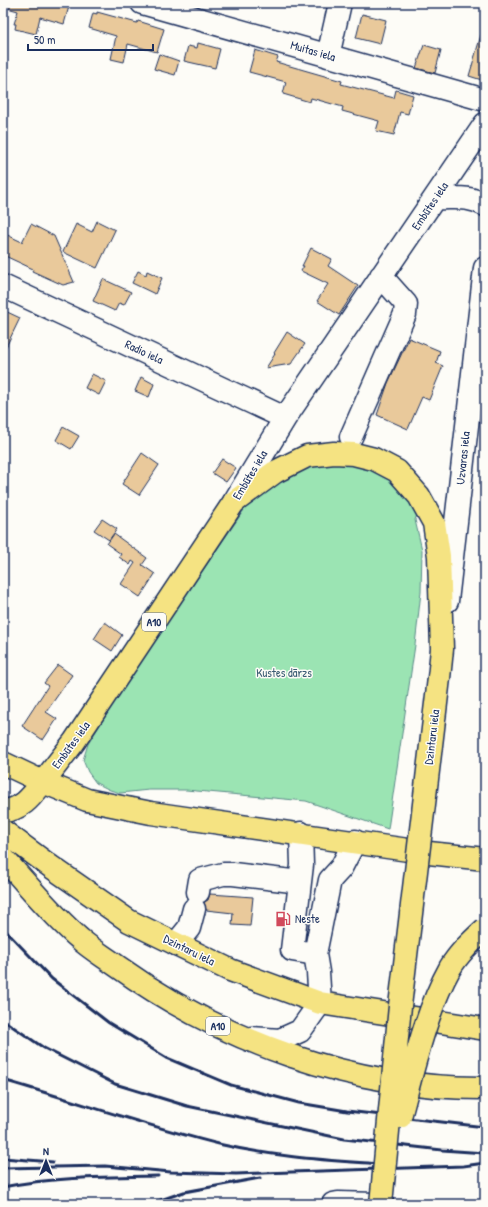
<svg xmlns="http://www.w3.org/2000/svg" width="488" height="1207" viewBox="0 0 488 1207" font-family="'Patrick Hand',sans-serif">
	<rect width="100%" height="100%" fill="#fdfcf7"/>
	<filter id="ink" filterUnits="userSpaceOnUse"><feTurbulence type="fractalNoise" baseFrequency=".025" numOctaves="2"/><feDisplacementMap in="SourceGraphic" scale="8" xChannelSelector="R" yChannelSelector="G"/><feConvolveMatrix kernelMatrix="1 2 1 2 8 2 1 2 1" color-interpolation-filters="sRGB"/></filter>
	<g filter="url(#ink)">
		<path fill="#9be4b3" stroke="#5b8a88" d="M335 461 375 470 393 481 418 512 415 520 422 550 421 592 415 645 388 829 306 801 186 790H149L120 793 110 790 96 783 88 772 83 760 88 744 130 677 248 504 297 468Z"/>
		<path fill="#e9c99b" stroke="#1b2f5e" d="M5 3H70L64 24 40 17 36 34 15 29 16 24H14L18 11 4 7Z
			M97 12 137 23 138 21 164 29 157 52 128 44 124 62 111 59 116 36 89 28 93 13 97 14Z
			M362 14 386 20 380 44 356 38Z
			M481 35H485V81L469 76Z
			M198 43 220 49 215 68 184 61 188 46 197 48Z
			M424 45 441 50 435 73 416 68Z
			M255 50 278 57 276 62 342 81 341 84 394 98 396 90 413 95 408 114 400 112 394 135 376 131 379 121 342 111 343 107 311 98 310 102 283 94 286 82 249 72Z
			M159 54 179 61 175 75 154 69Z
			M97 221 115 230 97 268 63 252 76 224 92 232Z
			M31 224 54 236 74 282 63 285 32 271 33 269 3 255V233L22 242Z
			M311 248 332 259 328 266 358 286 339 315 317 301 328 284 301 271 304 266H302Z
			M138 271 146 275 147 271 162 278 155 294 132 283Z
			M103 279 131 292 124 305 119 303 115 311 93 301Z
			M3 310 20 318 3 353Z
			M287 332 305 344 291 364 266 368 275 354 274 353Z
			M409 338 440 351 436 363 443 366 429 400 422 397 408 429 377 415 388 383Z
			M92 374 106 381 99 395 85 388Z
			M141 377 154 384 149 397 135 391Z
			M63 427 79 436 71 449 56 440Z
			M142 453 159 465 139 495 122 484Z
			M222 459 236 468 226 482 212 473Z
			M102 519 117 529 109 540 94 530Z
			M114 534 147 558 142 565 155 574 140 597 121 584 135 563 132 561 130 565 119 557 121 554 107 544Z
			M105 622 122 635 112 651 94 639Z
			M58 665 72 675 46 712 57 719 43 740 22 726 48 686 44 683Z
			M210 894 253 897 250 926 232 925 233 913 206 910 204 902 208 900Z"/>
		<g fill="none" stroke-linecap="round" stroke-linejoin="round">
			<g stroke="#1b2f5e" stroke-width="25">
				<path id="minor" d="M142 3 485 100
					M328 56 340 3
					M435 198C454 199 467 195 485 205
					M3 286 285 418
					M351 437 405 314 406 304 381 276
					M234 502 285 418 485 124
					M447 601 485 268
					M198 892 200 880 223 874H233L300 882
					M176 944 189 928 194 909
					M315 954 330 880 341 868 355 841
					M251 1038 280 1040 300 1031 320 1003 318 972 315 954 292 950 302 865 301 833
					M333 1204 338 1203 376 1204"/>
			</g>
			<g stroke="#1b2f5e" stroke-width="25">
				<path id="major" d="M3 763 43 782C31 797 23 809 3 811"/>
			</g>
			<g stroke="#1b2f5e" stroke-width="25">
				<path id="highway" d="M439 678 442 649 439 556 434 523 419 496 397 471 374 459 354 454 334 453 307 456 275 472 234 502 74 742 43 782 87 800 151 813 429 853 485 859
					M3 831 50 866 129 921 230 970 320 1003 485 1029
					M3 858C28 885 52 915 80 939 91 949 105 957 117 966 223 1042 354 1089 485 1088"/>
			</g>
			<use href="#minor" stroke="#fdfcf7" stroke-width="22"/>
			<use href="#major" stroke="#f5e382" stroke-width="22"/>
			<use href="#highway" stroke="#f5e382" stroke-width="22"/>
			<path stroke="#1b2f5e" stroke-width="3" d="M3 928 52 979 109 1023 167 1058 231 1085 299 1103 347 1111 485 1127
				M3 1020 44 1048 115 1084 187 1106 344 1139 442 1150 485 1153
				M3 1080C76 1101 149 1127 223 1145 275 1157 327 1160 379 1164
				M3 1158 53 1162
				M3 1168 105 1166 171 1172 236 1174 463 1166 485 1163
				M3 1187C54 1177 106 1177 158 1176
				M149 1204 184 1192 260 1178"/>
			<g stroke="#1b2f5e" stroke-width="25" stroke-linecap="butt">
				<path id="highway-bridge" d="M400 1117C413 1069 426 1011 450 968 459 953 472 941 485 929
					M381 1204 400 1006 439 678"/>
			</g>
			<use href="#highway-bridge" stroke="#f5e382" stroke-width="22"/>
		</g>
	</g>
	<defs>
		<g id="fuel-bare" transform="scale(1.2)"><path d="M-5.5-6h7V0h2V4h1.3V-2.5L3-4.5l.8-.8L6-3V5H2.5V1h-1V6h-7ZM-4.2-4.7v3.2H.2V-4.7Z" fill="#d1495b" stroke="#fdfcf7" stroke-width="2.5" paint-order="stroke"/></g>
	</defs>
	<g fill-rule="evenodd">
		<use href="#fuel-bare" x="283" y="919"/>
	</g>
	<g text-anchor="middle" stroke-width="3" stroke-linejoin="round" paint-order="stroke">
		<g fill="#fdfcf7" stroke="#5f6c8c" stroke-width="1">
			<rect x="142" y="613" width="24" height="18" rx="3"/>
			<rect x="206" y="1017" width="24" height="18" rx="3"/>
		</g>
		<g font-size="11" font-weight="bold" fill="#1b2f5e">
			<text x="154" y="626">A10</text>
			<text x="218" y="1030">A10</text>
		</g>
		<g font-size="12" fill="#1b2f5e" stroke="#fdfcf7">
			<text transform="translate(313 51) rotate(16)" y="4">Muitas iela</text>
			<text transform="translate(430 206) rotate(-56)" y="4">Embūtes iela</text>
			<text transform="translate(144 352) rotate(25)" y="4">Radio iela</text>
			<text transform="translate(463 458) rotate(-84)" y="4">Uzvaras iela</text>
			<text transform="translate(250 475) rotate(-59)" y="4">Embūtes iela</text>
			<text transform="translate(432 737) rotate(-83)" y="4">Dzintaru iela</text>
			<text transform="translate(71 745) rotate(-54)" y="4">Embūtes iela</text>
			<text transform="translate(189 950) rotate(26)" y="4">Dzintaru iela</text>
		</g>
		<g font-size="12" fill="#3b5c73" stroke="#fdfcf7">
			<text x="284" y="677">Kustes dārzs</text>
		</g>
		<g font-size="12" fill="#1b2f5e" stroke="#fdfcf7" text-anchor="start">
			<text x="295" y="923">Neste</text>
		</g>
	</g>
	<rect width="488" height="1207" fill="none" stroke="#fdfcf7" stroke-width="16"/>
	<rect x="8" y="8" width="472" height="1191" fill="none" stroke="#1b2f5e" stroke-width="1.5" filter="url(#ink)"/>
	<g transform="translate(46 1161)" stroke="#fdfcf7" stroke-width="3" paint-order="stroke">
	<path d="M0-3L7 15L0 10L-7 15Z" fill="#1b2f5e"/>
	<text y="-6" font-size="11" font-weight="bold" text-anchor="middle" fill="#1b2f5e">N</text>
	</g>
	<path d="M28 44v6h125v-6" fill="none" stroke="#1b2f5e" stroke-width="2"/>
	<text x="34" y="44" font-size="12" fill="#1b2f5e" stroke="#fdfcf7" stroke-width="3" paint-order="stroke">50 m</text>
</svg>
